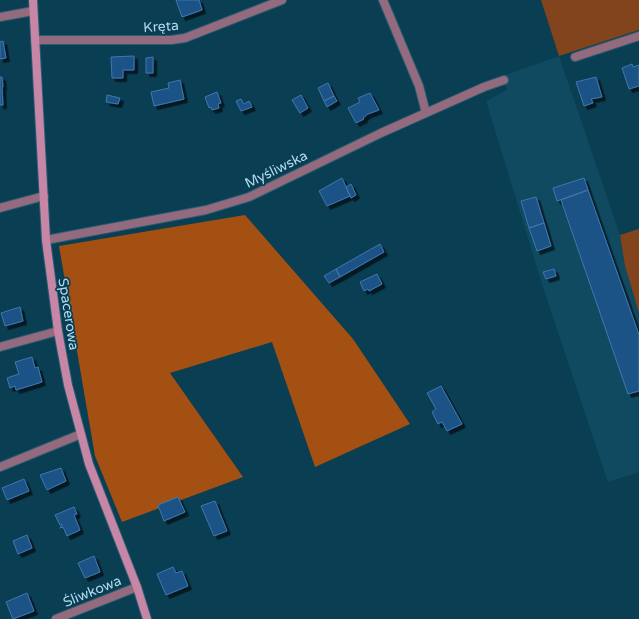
<svg xmlns="http://www.w3.org/2000/svg" width="639" height="619" viewBox="0 0 639 619" font-family="'Varela Round',sans-serif">
	<defs>
		<filter id="shadow"><feDropShadow dx="3.5" dy="3.5" stdDeviation="0" flood-color="#0009"/></filter>
	</defs>
	<rect width="100%" height="100%" fill="#0a3e53"/>
	<path fill="#0f4a61" d="M559 56 620 235 625 266 639 313V472L608 482 543 287 486 101 507 90 502 76Z"/>
	<path fill="#81441d" d="M541 0H639V30L559 56Z
		M639 229V313L625 266 620 235Z"/>
	<path fill="#a45013" d="M245 215 353 339 410 424 315 467 272 342 170 373 243 477 122 522 95 456 59 246Z"/>
	<path fill="#1b5387" stroke="#4077ae" filter="url(#shadow)" d="M176 0H199L202 10 182 17Z
		M3 41 6 58 0 59V42Z
		M134 56V70H123V78H112L111 57Z
		M153 57V73H146V58Z
		M632 64 633 67 639 65V86L629 89 622 68Z
		M0 77H2L3 87 2 88 3 105H0Z
		M596 77 602 97 591 99 593 103 584 106 576 82Z
		M180 80 184 99 154 106 151 92 169 88 168 83Z
		M328 83 334 96 324 101 318 88Z
		M217 92 221 103 218 104 219 108 212 110 211 107 209 108 205 97Z
		M370 93 379 110 368 114 363 118 364 119 356 123 348 108 360 102 358 98Z
		M107 95 120 98 118 104 106 102Z
		M301 95 308 108 300 113 292 100Z
		M334 96 337 101 327 107 324 101Z
		M241 99 244 104 249 101 252 107 241 111 236 101Z
		M342 178 350 196 327 206 319 191Z
		M584 178 588 190 557 201 553 188Z
		M351 184 356 195 351 198 346 187Z
		M588 190 639 335V391L628 394 561 200Z
		M536 197 544 223 529 228 521 201Z
		M544 223 551 246 537 251 529 228Z
		M380 244 384 252 340 277 336 269Z
		M336 269 340 277 329 283 324 276Z
		M554 269 556 276 546 279 543 272Z
		M377 274 382 284 369 291 368 289 364 291 360 282Z
		M20 307 23 321 5 326 1 313Z
		M32 357 35 368 38 367 42 382 16 390 15 386 10 388 7 378 19 374 15 362Z
		M441 386 462 424 447 431 442 422 438 424 432 412 436 409 427 393Z
		M61 468 66 481 47 490 40 475Z
		M24 479 29 491 7 500 2 488Z
		M178 497 185 512 164 521 158 505Z
		M215 501 227 531 214 536 201 506Z
		M74 507 77 514 74 515 80 530 67 536 63 527 60 528 62 524 60 525 55 515Z
		M27 535 32 548 18 554 13 541Z
		M94 556 100 572 85 578 78 563Z
		M173 567 176 573 182 571 188 586 166 595 157 574Z
		M27 593 34 611 13 619 6 602Z"/>
	<g fill="none" stroke-linecap="round" stroke-linejoin="round">
		<g stroke="#2b5d72" stroke-width="10">
			<path id="street" d="M383 0 419 86 426 113
				M0 17 33 11
				M35 40H171L185 38 282 0
				M575 57 639 36
				M0 208 44 196
				M46 240 206 210 249 197 381 133 484 87 504 80
				M0 347 58 331
				M0 467 81 434
				M56 619 137 587"/>
		</g>
		<g stroke="#2b5d72" stroke-width="10">
			<path id="secondary" d="M33 0 46 240 58 331 68 385 89 464 137 587 147 619"/>
		</g>
		<use href="#street" stroke="#946b7e" stroke-width="8"/>
		<use href="#secondary" stroke="#c786a5" stroke-width="8"/>
	</g>
	<g text-anchor="middle" stroke-width="3.5" stroke-linejoin="round" paint-order="stroke">
		<g font-size="14" fill="#b0d9ee" stroke="#0a3e53">
			<text transform="translate(161 26) rotate(-4)" y="5">Kręta</text>
			<text transform="translate(276 169) rotate(-26)" y="5">Myśliwska</text>
			<text transform="translate(69 314) rotate(81)" y="5">Spacerowa</text>
			<text transform="translate(92 591) rotate(-22)" y="5">Śliwkowa</text>
		</g>
	</g>
</svg>
